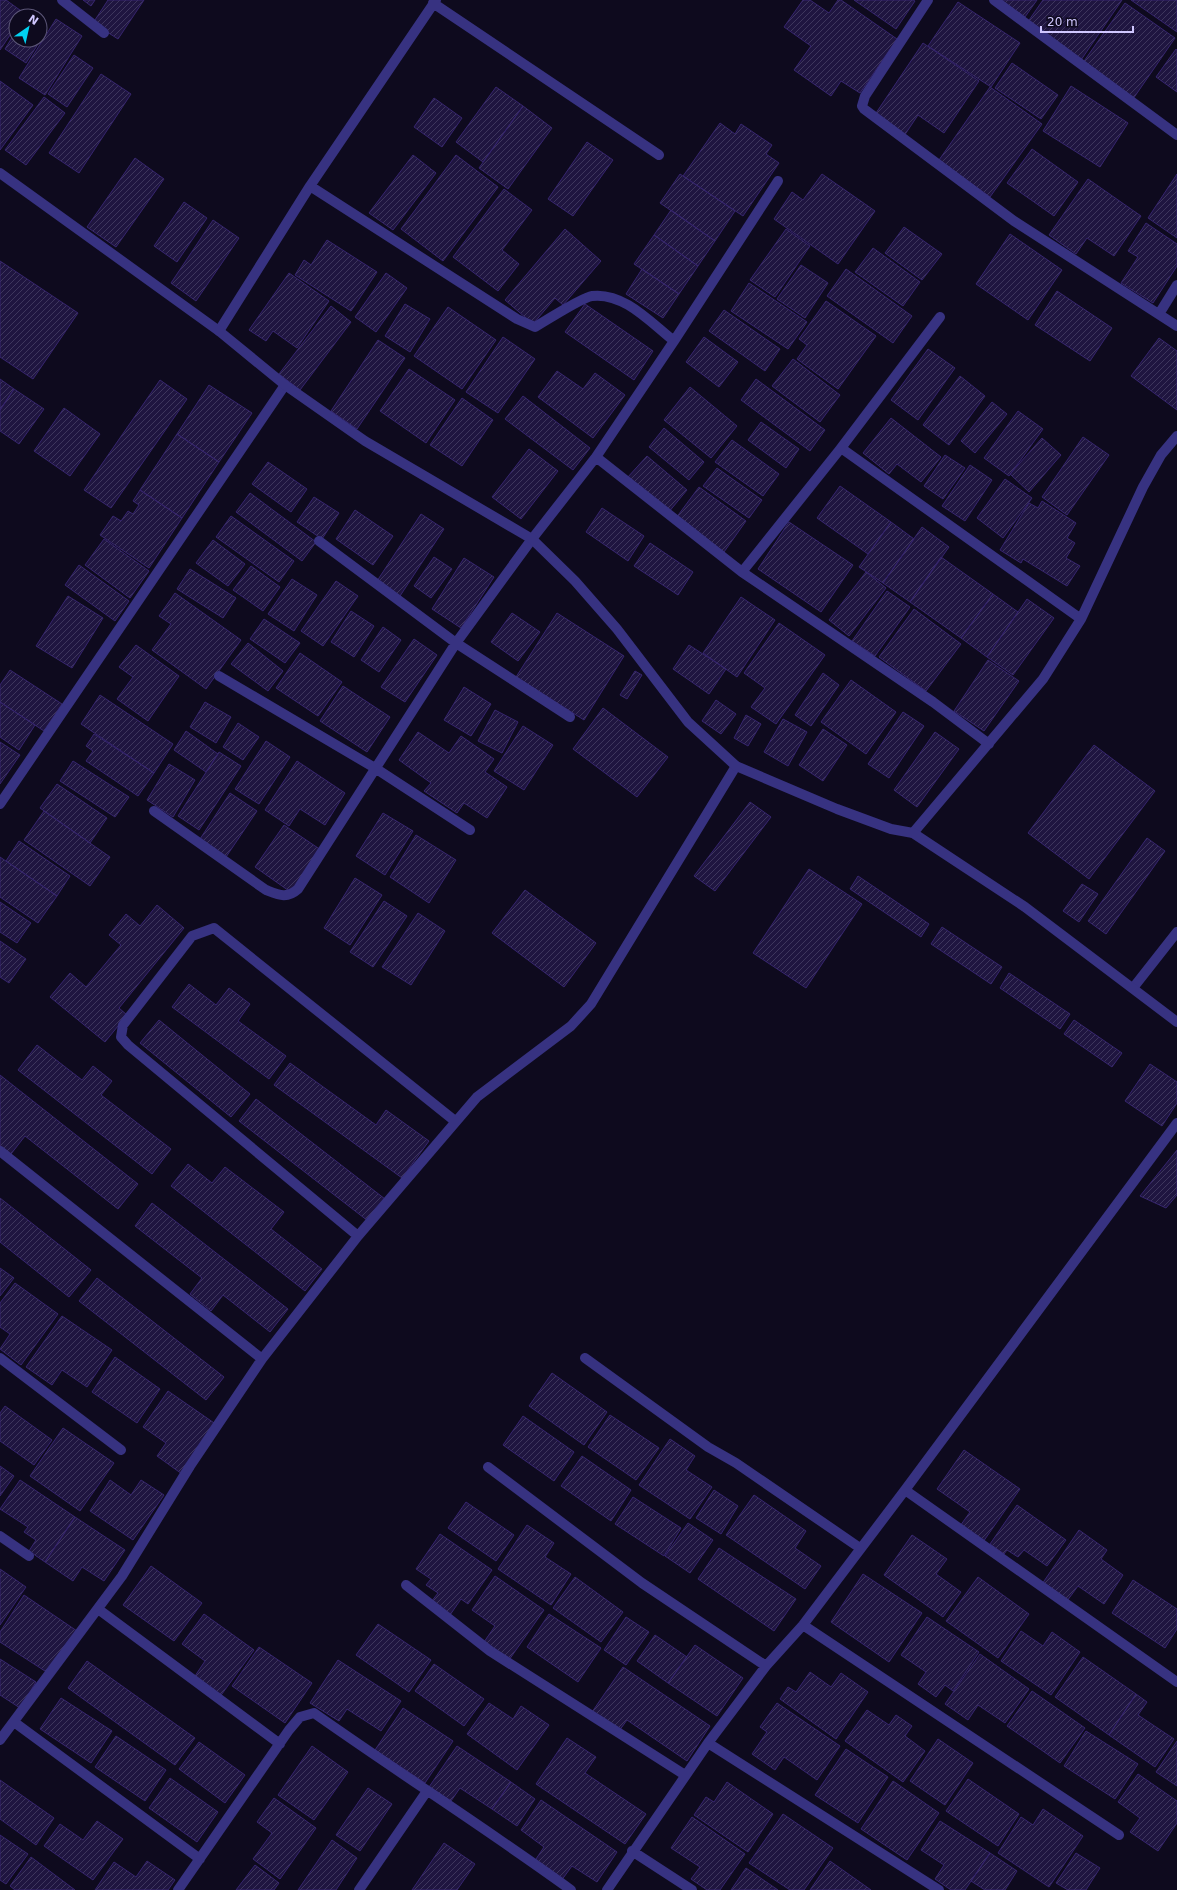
<svg xmlns="http://www.w3.org/2000/svg" width="1177" height="1890" viewBox="0 0 1177 1890" font-family="'DejaVu Sans',sans-serif">
	<defs>
		<pattern id="building-hatch" width="6" height="6" patternUnits="userSpaceOnUse"><rect width="6" height="6" fill="#1f1540"/><path d="M-1 1l2-2M0 6l6-6M5 7l2-2" fill="none" stroke="#3e365d"/></pattern>
	</defs>
	<rect width="100%" height="100%" fill="#0e0a1e"/>
	<path fill="url(#building-hatch)" stroke="#36256e" d="M0 0H6L24 13 23 16H16V26L0 50Z
		M83 0H95L91 6Z
		M108 0H144L118 39 93 23Z
		M803 0H810L829 13 838 0H841L897 39 860 93 841 81 831 96 794 70 811 46 784 27Z
		M854 0H913L915 1 896 29Z
		M1000 0H1037L1025 17Z
		M1043 0H1122L1081 60 1027 23Z
		M1131 0H1177V32Z
		M958 2 1020 43 991 87 928 46Z
		M1125 3 1175 38 1133 99 1082 64Z
		M56 19 82 36 45 95 19 78Z
		M40 25 47 30 26 63 5 49 16 31V40H40Z
		M923 43 979 81 944 133 918 115 904 136 874 116Z
		M1176 49 1177 50V92L1156 77Z
		M74 55 93 68 67 107 48 94Z
		M1012 63 1058 95 1041 119 995 88Z
		M101 74 131 94 79 173 49 153Z
		M0 81 33 105 0 150Z
		M1071 86 1128 123 1100 167 1043 131Z
		M496 87 523 106 483 162 456 142Z
		M990 87 1042 124 990 197 939 160Z
		M44 97 65 113 26 165 5 150Z
		M434 98 462 118 442 147 414 127Z
		M523 106 552 128 508 189 479 168Z
		M720 123 735 134 741 124 772 145 766 154 779 163 743 216 683 176Z
		M587 142 613 160 573 216 548 199Z
		M1032 149 1078 182 1054 216 1007 183Z
		M413 155 436 173 393 230 369 213Z
		M456 155 498 187 443 261 401 229Z
		M135 158 164 179 116 247 87 227Z
		M680 174 735 211 715 241 660 203Z
		M822 174 875 211 838 264 774 219 792 192 803 200Z
		M1177 174V238L1148 218Z
		M1088 179 1141 216 1114 256 1087 238 1076 254 1049 235Z
		M504 189 532 210 502 250 519 264 498 291 453 257Z
		M184 202 207 218 177 262 154 246Z
		M671 210 715 241 698 266 654 235Z
		M213 220 239 238 196 301 171 283Z
		M1146 223 1177 244V266L1153 303 1121 283 1138 257 1128 251Z
		M904 227 942 254 922 280 885 253Z
		M565 229 601 261 563 305 555 298 533 324 505 300Z
		M786 229 810 246 775 297 750 280Z
		M1010 234 1062 270 1028 320 976 284Z
		M654 235 698 266 679 294 634 264Z
		M327 240 377 272 351 311 295 275 304 260 311 265Z
		M873 248 920 282 903 306 855 272Z
		M0 261 78 313 33 379 0 357Z
		M801 265 828 283 805 318 777 299Z
		M642 269 679 294 663 318 626 294Z
		M846 269 912 316 893 343 827 296Z
		M289 273 329 301 297 348 273 331 266 341 249 330Z
		M386 273 407 288 376 332 355 317Z
		M749 283 807 322 788 349 731 311Z
		M1057 291 1112 328 1090 361 1035 325Z
		M826 301 876 336 838 389 797 359 807 345 799 339Z
		M405 304 430 319 410 352 385 336Z
		M585 304 653 351 634 380 565 332Z
		M331 306 351 322 300 390 279 374Z
		M448 307 496 340 462 389 414 356Z
		M724 310 780 349 765 371 709 331Z
		M503 337 535 359 498 413 466 392Z
		M704 337 738 362 719 387 686 362Z
		M1159 338 1177 351V410L1131 376Z
		M378 340 405 358 357 429 331 411Z
		M928 349 955 368 918 420 891 400Z
		M793 359 840 395 820 422 772 386Z
		M409 369 455 400 426 443 380 411Z
		M557 371 583 389 595 373 625 395 593 438 538 397Z
		M960 376 985 396 949 445 923 425Z
		M0 379 14 389 0 410Z
		M756 379 825 430 810 451 741 400Z
		M160 380 187 399 111 508 84 490Z
		M209 385 252 413 219 462 177 434Z
		M690 387 737 426 711 458 664 420Z
		M14 389 44 409 19 444 0 431V410Z
		M523 396 590 448 573 470 505 419Z
		M462 398 493 420 462 466 430 445Z
		M992 402 1007 414 975 453 961 441Z
		M64 408 100 434 70 476 34 451Z
		M1018 411 1043 429 1009 476 984 458Z
		M891 418 941 457 921 482 897 464 889 474 863 453Z
		M761 422 799 449 786 468 748 440Z
		M664 428 704 462 689 480 649 447Z
		M177 434 219 462 182 518 140 490Z
		M1083 437 1109 455 1067 515 1042 497Z
		M1042 438 1061 455 1029 492 1010 474Z
		M732 440 779 474 763 496 715 462Z
		M529 449 558 471 521 519 492 497Z
		M945 455 965 468 943 499 924 486Z
		M647 456 687 490 668 513 627 478Z
		M268 462 307 489 291 512 252 484Z
		M970 465 992 480 965 521 942 506Z
		M717 468 762 500 749 518 703 486Z
		M1005 479 1032 498 1003 538 977 518Z
		M840 486 891 522 868 554 817 518Z
		M699 487 746 521 724 552 676 518Z
		M140 490 182 518 149 568 100 535 113 516 121 521 128 511 133 514 139 505 133 501Z
		M250 493 316 542 302 561 236 512Z
		M314 497 339 513 322 539 297 522Z
		M1042 501 1076 523 1067 538 1075 543 1066 558 1080 566 1067 586 1023 559 1021 563 1000 550 1029 503 1038 508Z
		M602 508 644 536 628 561 586 532Z
		M355 510 393 536 373 565 336 539Z
		M421 514 444 529 400 596 377 581Z
		M231 516 294 561 279 582 216 537Z
		M789 522 853 565 821 612 758 569Z
		M891 522 914 539 883 583 859 567Z
		M922 527 949 547 910 602 883 583Z
		M104 539 149 571 130 598 85 565Z
		M213 540 245 564 228 586 196 563Z
		M650 543 693 572 678 595 634 566Z
		M434 557 452 569 431 598 414 586Z
		M941 557 993 594 961 638 910 602Z
		M464 558 494 577 461 628 432 609Z
		M79 565 129 601 115 621 65 585Z
		M251 566 280 587 263 611 233 590Z
		M190 569 236 598 223 618 177 589Z
		M866 572 886 588 849 636 829 620Z
		M292 579 317 595 294 631 268 614Z
		M336 581 358 596 323 646 301 631Z
		M887 591 910 607 875 656 852 641Z
		M175 593 241 640 206 689 152 650 171 624 159 616Z
		M993 594 1018 612 987 657 961 638Z
		M68 596 103 618 72 668 36 646Z
		M741 597 775 620 737 677 703 653Z
		M1027 599 1054 618 1013 675 987 657Z
		M914 609 961 644 926 691 879 657Z
		M351 611 374 626 354 657 331 642Z
		M512 613 540 632 518 661 491 642Z
		M557 613 624 656 584 720 516 677Z
		M264 619 300 643 285 663 250 639Z
		M779 623 825 655 776 724 751 707 765 688 744 673Z
		M383 627 401 640 379 672 361 660Z
		M414 639 437 655 405 702 381 687Z
		M248 643 283 671 268 691 231 664Z
		M136 645 179 676 148 721 117 699 133 677 119 667Z
		M689 645 726 669 709 694 673 669Z
		M300 653 342 682 318 716 276 688Z
		M988 660 1019 681 984 731 954 711Z
		M10 670 62 704 44 731 0 702V685Z
		M635 671 642 675 627 699 620 695Z
		M823 673 839 685 811 726 795 715Z
		M851 680 896 712 866 754 821 722Z
		M343 686 390 717 367 752 320 721Z
		M464 687 491 704 471 736 444 720Z
		M100 695 173 744 154 773 81 724Z
		M716 700 736 714 721 734 702 721Z
		M0 702 35 725 19 750 0 737Z
		M205 702 231 717 216 743 190 727Z
		M603 708 668 757 637 797 573 749Z
		M495 710 518 722 502 753 478 741Z
		M903 712 924 726 889 778 868 764Z
		M746 715 761 724 748 746 734 738Z
		M783 719 807 732 788 766 764 752Z
		M238 723 259 737 243 760 223 747Z
		M523 726 553 745 524 790 494 771Z
		M823 729 847 745 823 781 799 765Z
		M186 731 218 754 206 772 174 750Z
		M418 732 449 753 461 736 494 759 485 772 507 787 487 818 464 803 457 813 424 791 431 783 399 760Z
		M935 732 959 749 917 807 894 790Z
		M94 734 154 773 138 796 86 761 93 751 86 746Z
		M266 741 290 757 259 804 235 789Z
		M0 742 20 755 0 784Z
		M1094 745 1155 791 1089 879 1028 833Z
		M219 752 241 766 199 830 178 816Z
		M73 761 129 797 115 817 60 781Z
		M297 761 345 793 325 825 300 809 289 826 265 810Z
		M169 764 195 780 173 817 147 800Z
		M57 784 107 818 90 843 40 808Z
		M230 793 257 811 226 857 200 839Z
		M750 802 771 817 715 891 694 876Z
		M44 811 110 857 90 886 24 840Z
		M383 813 413 831 385 875 356 856Z
		M284 825 321 850 292 893 255 867Z
		M416 835 456 860 429 903 390 877Z
		M1147 838 1165 851 1106 934 1088 921Z
		M19 841 70 876 57 896 6 861Z
		M0 857 57 896 38 923 0 897Z
		M809 869 862 904 806 988 753 953Z
		M858 876 929 924 921 937 850 889Z
		M355 878 382 895 350 945 324 928Z
		M1082 884 1098 894 1079 922 1063 911Z
		M525 890 596 943 564 987 492 933Z
		M384 901 407 916 373 967 350 952Z
		M0 902 31 923 17 943 0 932Z
		M157 905 184 928 119 1008 127 1015 105 1042 50 997 70 973 86 987 121 945 109 935 126 914 140 926Z
		M418 913 445 931 411 985 382 967Z
		M942 927 1002 967 991 984 931 944Z
		M0 941 26 959 9 983 0 977Z
		M1009 973 1070 1014 1060 1029 1000 988Z
		M189 984 216 1005 229 988 250 1004 238 1021 286 1056 269 1079 172 1007Z
		M159 1020 250 1094 231 1117 140 1043Z
		M1074 1020 1122 1053 1112 1067 1064 1034Z
		M37 1045 82 1080 93 1066 112 1081 101 1095 171 1149 152 1174 18 1070Z
		M290 1063 376 1125 386 1110 429 1141 402 1178 274 1085Z
		M1150 1064 1177 1082V1103L1162 1126 1125 1101Z
		M0 1075 138 1184 118 1209 25 1136 11 1154 0 1146Z
		M256 1099 385 1199 368 1221 239 1121Z
		M1177 1150V1195L1166 1208 1140 1196Z
		M188 1164 212 1183 225 1167 284 1212 271 1229 322 1269 305 1291 171 1186Z
		M0 1198 91 1270 69 1297 0 1242Z
		M152 1203 288 1309 270 1332 223 1295 211 1311 190 1294 202 1278 135 1226Z
		M0 1268 14 1278 0 1296Z
		M97 1278 224 1377 206 1400 79 1301Z
		M15 1283 58 1314 21 1365 0 1349 10 1334 0 1327V1303Z
		M62 1316 112 1350 87 1387 62 1370 52 1385 26 1367Z
		M115 1357 160 1389 137 1423 92 1392Z
		M552 1373 607 1412 584 1445 529 1406Z
		M168 1391 217 1425 182 1474 157 1456 166 1443 143 1427Z
		M5 1406 52 1440 34 1465 0 1441V1413Z
		M610 1415 659 1448 636 1480 588 1447Z
		M523 1416 574 1452 554 1481 503 1445Z
		M63 1428 114 1463 80 1511 30 1476Z
		M670 1439 695 1456 686 1470 712 1487 690 1519 639 1485Z
		M964 1450 1020 1489 983 1542 960 1526 970 1512 937 1489Z
		M582 1456 631 1490 611 1521 561 1486Z
		M0 1466 14 1476 0 1496Z
		M20 1480 75 1517 45 1562 29 1551 36 1540 24 1532 28 1527 0 1509Z
		M110 1480 131 1495 141 1480 164 1495 133 1540 90 1511Z
		M714 1490 738 1506 721 1534 696 1518Z
		M754 1495 806 1531 795 1548 821 1566 805 1589 726 1535Z
		M633 1497 681 1528 664 1556 615 1524Z
		M466 1502 514 1535 496 1561 448 1528Z
		M1017 1505 1066 1540 1047 1566 1024 1550 1018 1557 1007 1550 1004 1554 990 1544Z
		M75 1517 125 1550 104 1581 82 1567 73 1581 45 1562Z
		M688 1523 713 1540 690 1573 665 1556Z
		M527 1525 554 1543 545 1557 571 1574 551 1605 498 1569Z
		M1079 1530 1107 1550 1101 1559 1123 1575 1104 1604 1078 1586 1067 1601 1042 1584Z
		M440 1534 492 1570 468 1604 461 1599 450 1615 431 1602 438 1593 426 1585 431 1579 416 1569Z
		M912 1535 947 1559 936 1574 961 1592 943 1617 884 1575Z
		M719 1548 796 1599 774 1631 698 1579Z
		M151 1566 202 1603 174 1641 123 1605Z
		M0 1569 26 1587 0 1625Z
		M863 1574 922 1613 889 1662 831 1622Z
		M495 1576 544 1610 509 1660 484 1642 495 1626 472 1610Z
		M575 1577 623 1612 601 1642 553 1608Z
		M978 1577 1029 1614 998 1658 946 1621Z
		M1133 1580 1177 1609V1629L1165 1648 1112 1613Z
		M24 1595 77 1631 48 1673 0 1642V1632Z
		M204 1614 254 1650 219 1698 193 1679 205 1661 182 1644Z
		M549 1614 601 1648 578 1682 527 1647Z
		M626 1617 649 1632 626 1665 604 1650Z
		M927 1617 979 1652 953 1691 945 1685 936 1697 918 1684 926 1672 901 1655Z
		M378 1624 431 1660 409 1692 356 1655Z
		M1021 1631 1043 1646 1052 1632 1080 1652 1051 1695 1001 1661Z
		M655 1635 687 1657 668 1683 637 1661Z
		M695 1645 743 1678 717 1716 668 1683Z
		M259 1647 312 1683 285 1723 232 1686Z
		M980 1654 1029 1689 1005 1723 978 1705 968 1720 945 1704Z
		M1083 1657 1136 1694 1109 1735 1055 1697Z
		M0 1659 36 1682 20 1708 0 1695Z
		M338 1660 401 1701 381 1731 347 1709 339 1721 310 1703Z
		M87 1661 195 1738 175 1765 68 1688Z
		M434 1664 484 1699 464 1726 415 1691Z
		M623 1667 710 1726 687 1761 627 1720 619 1731 592 1712Z
		M810 1672 831 1687 841 1673 868 1692 836 1739 780 1699 788 1687 796 1692Z
		M1032 1691 1085 1728 1060 1763 1007 1726Z
		M1136 1694 1147 1702 1138 1715 1174 1739 1155 1767 1109 1735Z
		M61 1698 112 1731 91 1763 40 1729Z
		M489 1703 513 1719 521 1706 549 1725 517 1770 467 1734Z
		M777 1703 840 1746 817 1780 784 1757 775 1770 752 1754 767 1732 760 1727Z
		M403 1708 453 1741 425 1783 375 1750Z
		M867 1710 889 1725 896 1715 912 1726 905 1736 925 1751 903 1782 845 1741Z
		M1086 1731 1138 1764 1115 1799 1064 1766Z
		M116 1736 166 1770 145 1801 95 1767Z
		M567 1738 596 1757 585 1773 646 1814 625 1844 536 1784Z
		M938 1739 973 1763 945 1805 910 1781Z
		M1177 1741V1786L1156 1772Z
		M199 1742 245 1775 225 1803 179 1769Z
		M312 1746 348 1772 314 1820 278 1795Z
		M457 1746 511 1782 492 1809 460 1788 451 1801 429 1787Z
		M846 1749 888 1777 858 1823 815 1795Z
		M1138 1774 1177 1801V1823L1158 1851 1130 1832 1140 1818 1118 1802Z
		M170 1778 218 1812 197 1842 149 1808Z
		M968 1779 1019 1814 998 1846 946 1811Z
		M0 1780 54 1818 36 1845 0 1819Z
		M893 1781 939 1813 907 1860 861 1829Z
		M511 1782 535 1799 517 1826 492 1809Z
		M727 1782 773 1814 748 1852 694 1815 706 1797 714 1802Z
		M368 1788 392 1804 360 1851 336 1835Z
		M274 1798 316 1828 280 1879 253 1859 272 1833 257 1822Z
		M541 1800 617 1852 597 1882 572 1866 561 1881 534 1862 544 1847 521 1830Z
		M1043 1809 1083 1836 1049 1887 998 1853 1021 1817 1033 1825Z
		M783 1814 833 1848 804 1890H790L749 1863Z
		M692 1817 745 1854 720 1890H707L691 1879 700 1867 671 1848Z
		M97 1821 123 1839 93 1880 44 1846 60 1824 83 1840Z
		M940 1821 990 1853 965 1890H951L935 1879 944 1865 921 1850Z
		M0 1835 28 1854 6 1884 0 1880Z
		M332 1840 357 1858 336 1890H298Z
		M444 1843 475 1864 457 1890H412Z
		M990 1853 1017 1871 1005 1890H985L971 1881Z
		M1076 1853 1100 1868 1086 1890H1068L1056 1883Z
		M31 1857 75 1890H15L10 1886Z
		M147 1861 175 1880 168 1890H95L114 1862 136 1877Z
		M830 1861 871 1890H810Z
		M255 1865 279 1883 274 1890H236Z
		M746 1868 778 1890H731Z"/>
	<g fill="none" stroke-linecap="round" stroke-linejoin="round">
		<path stroke="#373281" stroke-width="10" d="M62 0 104 33
			M928 0 865 96 862 106 864 109 1014 221 1177 326
			M994 0 1177 135
			M433 3 659 155
			M1159 314 1177 285
			M219 331 310 186 436 0
			M674 341 778 181
			M841 448 1081 619
			M596 457 742 572 933 702 989 744
			M319 541 456 643 570 717
			M742 572 841 448 940 317
			M219 676 375 768 470 830
			M0 804 285 385
			M154 811 266 890C279 895 287 899 298 889L456 643 532 539 596 457 674 341C651 323 624 292 592 296 583 297 545 321 535 327L517 319 310 186
			M913 833 1043 679 1081 619 1143 487 1161 455 1177 436
			M1133 988 1177 932
			M0 1151 262 1359
			M358 1236 128 1045 121 1037 123 1025 192 936 214 928 455 1121
			M0 1358 121 1450
			M585 1358 708 1447 736 1463 860 1548
			M488 1467 642 1583 766 1666
			M905 1490 1177 1682
			M0 1536 29 1556
			M406 1585 490 1651 685 1775
			M98 1609 280 1744
			M803 1625 1119 1835
			M14 1722 200 1859
			M0 1740 122 1576 190 1466 262 1359 358 1236 477 1097 571 1026 591 1004 736 766
			M708 1743 939 1890
			M632 1851 692 1890
			M178 1890 289 1730 300 1717 314 1713C399 1773 487 1829 571 1890
			M359 1890 427 1791
			M607 1890 708 1743 766 1666 803 1625 905 1490 1177 1123"/>
		<path stroke="#373281" stroke-width="10" d="M0 173 219 331 285 385 365 441 532 539 575 581 617 629 688 722 736 766 837 809 891 829 913 833 1025 907 1177 1022"/>
	</g>
	<g transform="translate(28 28) rotate(34)"><circle r="19" fill="#0e0a1e" stroke="#5c5678"/>
	<path d="M0-3L7 15L0 10L-7 15Z" fill="#00d2f2"/>
	<text y="-6" font-size="11" font-weight="bold" text-anchor="middle" fill="#d0c7ff">N</text>
	</g>
	<path d="M1041 26v6h92v-6" fill="none" stroke="#d0c7ff" stroke-width="2"/>
	<text x="1047" y="26" font-size="12" fill="#d0c7ff" stroke="#0e0a1e" stroke-width="3" paint-order="stroke">20 m</text>
</svg>
